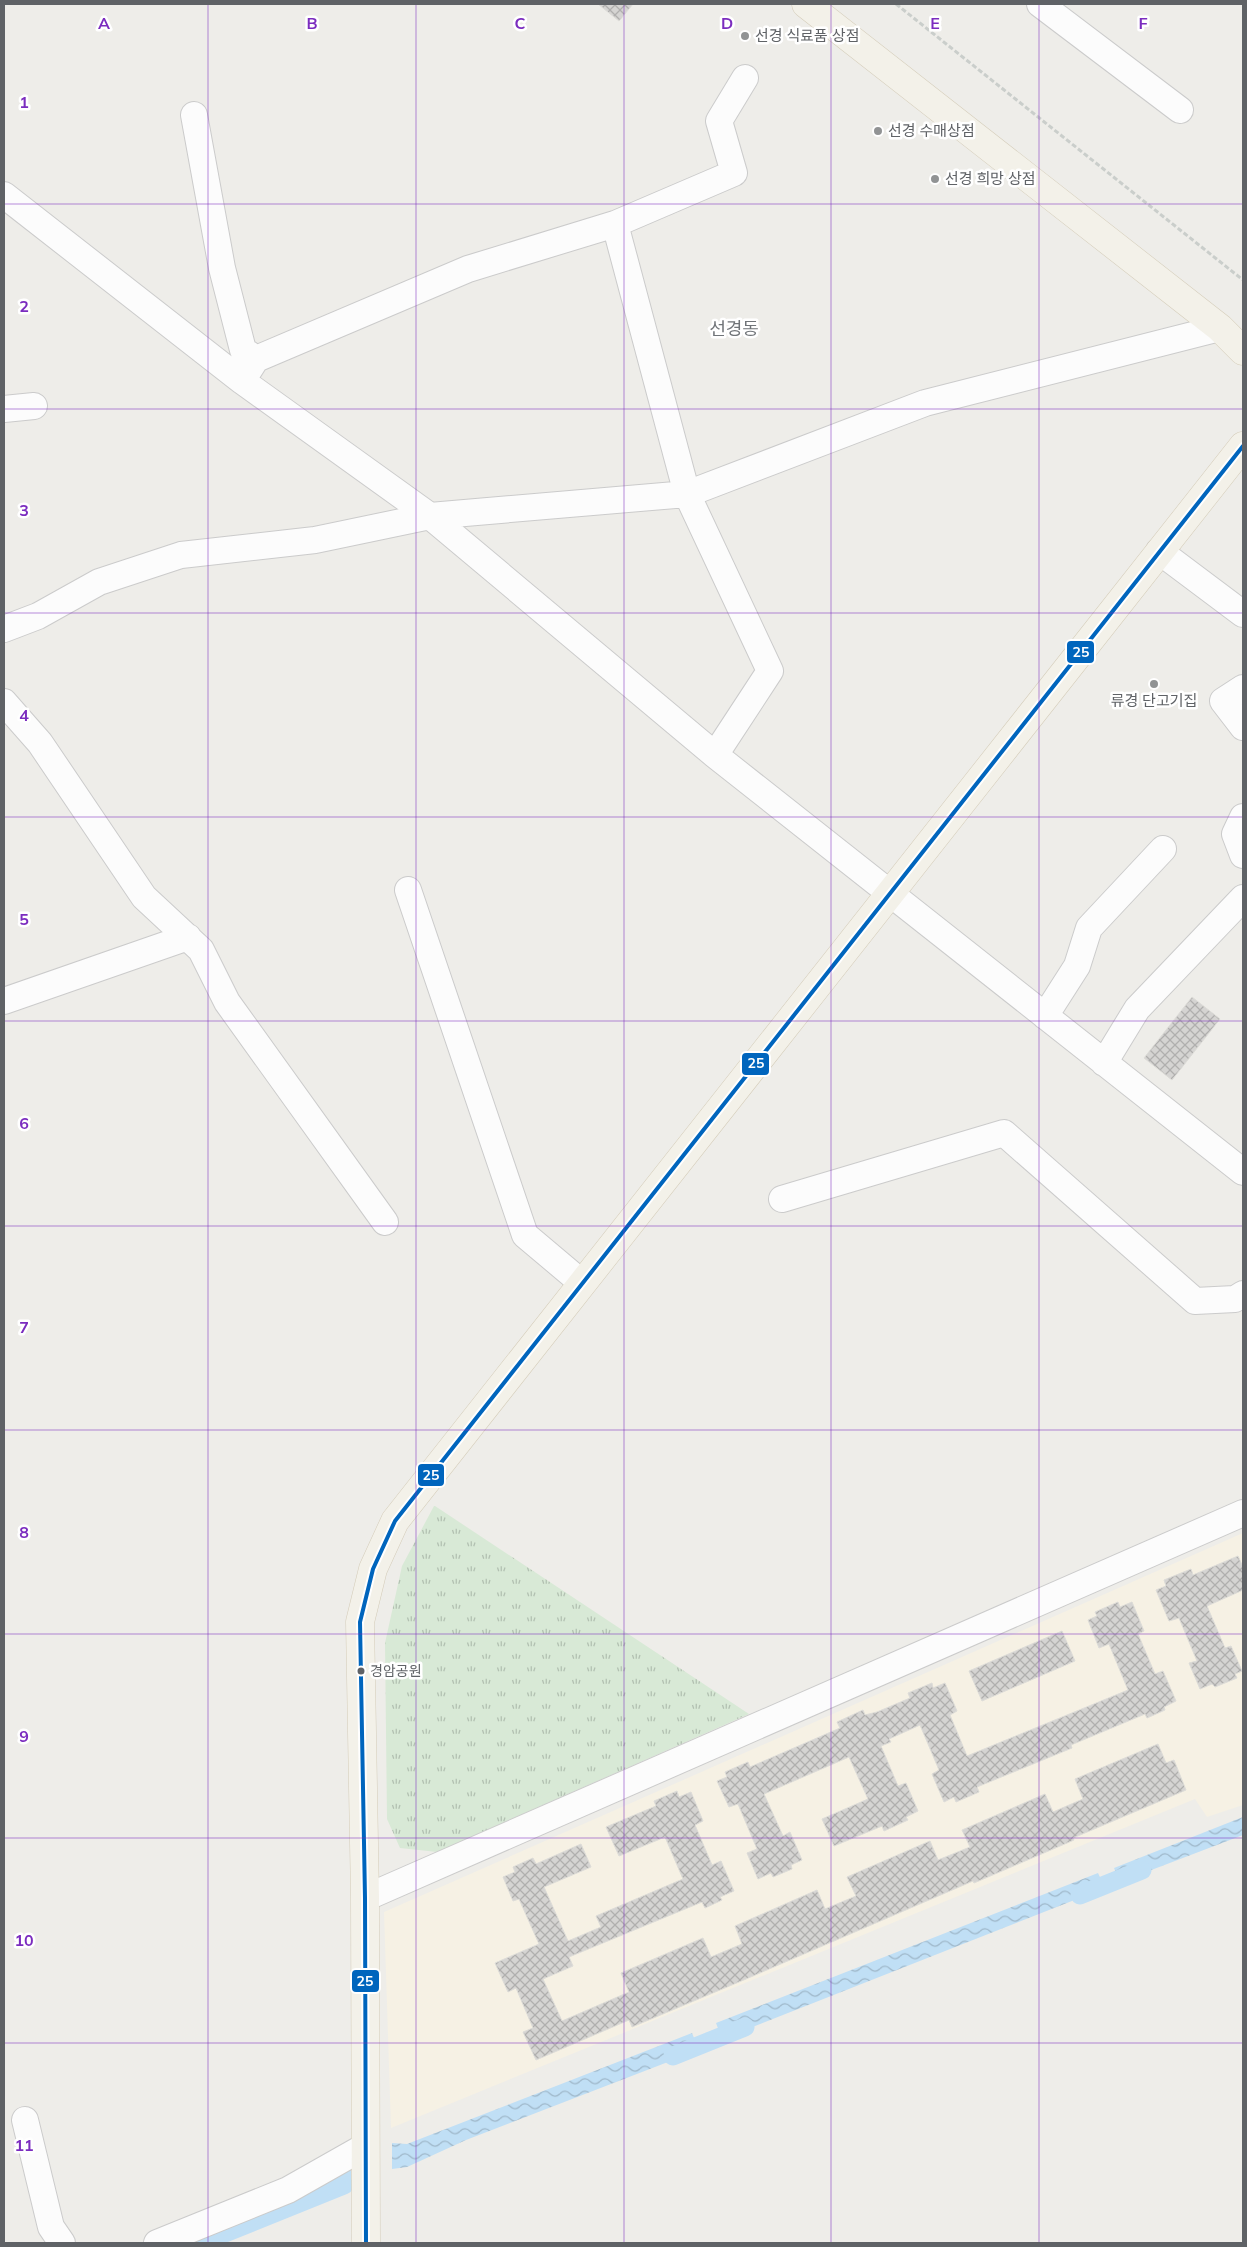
<svg xmlns="http://www.w3.org/2000/svg" width="1247" height="2247" viewBox="0 0 1247 2247" font-family="Mulish,'Noto Sans KR',sans-serif">
	<defs>
		<pattern id="park-tufts" width="24" height="20" patternUnits="userSpaceOnUse" patternTransform="scale(1.25)"><rect width="24" height="20" fill="#d8e9d6"/><path d="M3 7l-1-3M5 7V3M7 7l1-3M15 17l-1-3M17 17v-4M19 17l1-3" fill="none" stroke="#b2c0b1"/></pattern>
		<pattern id="water-waves" width="16" height="10" patternUnits="userSpaceOnUse" patternTransform="scale(1.25)"><rect width="16" height="10" fill="#c0dff5"/><path d="M0 5q4-4 8 0t8 0" fill="none" stroke="#9fb8ca"/></pattern>
		<pattern id="building-cross-hatch" width="8" height="8" patternUnits="userSpaceOnUse" patternTransform="scale(1.25)"><rect width="8" height="8" fill="#d5d4d2"/><path d="M0 0l8 8M0 8l8-8" fill="none" stroke="#b0afae"/></pattern>
	</defs>
	<rect width="100%" height="100%" fill="#eeede9"/>
	<path fill="#f6f1e4" d="M1243 1533V1805L1207 1817 1195 1799 391 2128 384 1912Z"/>
	<path fill="url(#park-tufts)" d="M434 1506H435L749 1714 437 1852 400 1848 387 1819 385 1643 402 1566Z"/>
	<path fill="url(#water-waves)" d="M1243 1817V1835L1120 1882 1114 1868Z
		M1098 1873 1105 1888 722 2039 716 2023Z
		M692 2033 699 2050 466 2140 407 2167 392 2169V2143L407 2144Z
		M351 2168 352 2189 339 2194 330 2175Z
		M313 2180 321 2196 248 2221 192 2243H166Z"/>
	<g fill="none" stroke-linecap="round" stroke-linejoin="round">
		<path stroke="#c0dff5" stroke-width="19" d="M1080 1895 1142 1870
			M673 2056 745 2027
			M200 2243 344 2185"/>
	</g>
	<path fill="url(#building-cross-hatch)" stroke="#dddcd8" d="M598 4H633L619 21Z
		M1192 997 1220 1019 1172 1080 1144 1058Z
		M1238 1556 1243 1567V1590L1207 1606 1225 1648 1231 1646 1242 1671 1235 1674 1237 1678 1215 1687 1212 1684 1200 1689 1189 1663 1197 1661 1179 1618 1169 1621 1156 1590 1166 1586 1164 1580 1191 1569 1193 1575Z
		M1118 1602 1120 1607 1132 1602 1144 1631 1138 1634 1155 1674 1163 1671 1176 1701 1164 1707 1165 1710 1147 1718 1145 1714 1071 1745 1072 1748 977 1787 979 1792 956 1802 954 1797 944 1802 932 1774 939 1770 920 1725 889 1739 891 1742 881 1746 898 1786 906 1783 918 1811 906 1817 908 1820 884 1831 882 1826 834 1846 822 1819 868 1799 849 1757 764 1794 783 1836 790 1832 802 1860 791 1865 792 1869 773 1877 771 1873 758 1879 747 1853 757 1849 738 1804 729 1807 717 1781 727 1777 725 1772 748 1762 750 1767 840 1728 837 1722 863 1710 865 1715 877 1712 910 1698 908 1693 932 1683 933 1688 945 1683 957 1711 950 1715 967 1756 1128 1690 1109 1644 1099 1648 1088 1620 1097 1616 1095 1612Z
		M1062 1631 1075 1661 982 1701 969 1671Z
		M1158 1744 1166 1763 1174 1760 1186 1790 1073 1838 1074 1840 974 1883 973 1881 746 1979 632 2027 629 2020 536 2060 523 2032 533 2028 516 1988 508 1992 495 1963 539 1944 519 1899 513 1901 503 1877 515 1872 513 1867 533 1858 536 1864 581 1844 591 1867 544 1887 568 1941 601 1927 596 1916 683 1879 665 1837 619 1856 606 1827 656 1806 654 1801 677 1791 679 1797 691 1792 703 1821 695 1825 712 1865 721 1861 734 1891 720 1897 722 1900 705 1908 702 1902 569 1957 573 1966 543 1979 562 2021 629 1992 621 1973 703 1938 711 1957 742 1944 735 1926 817 1890 825 1909 856 1896 847 1877 930 1841 938 1860 970 1847 962 1830 1045 1794 1053 1812 1083 1799 1075 1779Z"/>
	<g fill="none" stroke-linecap="round" stroke-linejoin="round">
		<g stroke="#cbcbcb" stroke-width="28">
			<path id="minor" d="M1040 4 1180 110
				M194 115 222 268 243 350 256 359
				M4 195 242 381 430 516 715 755 1243 1172
				M615 224 687 494 770 671 715 755
				M242 381 256 359 468 269 615 224 734 173 719 121 745 78
				M4 409 34 406
				M1159 551 1243 614
				M4 629 38 616 99 582 181 555 315 540 430 516 687 494 925 403 1220 328
				M1243 688 1223 701 1243 727
				M4 702 40 743 144 897 201 950 227 1002 385 1222
				M1243 817 1235 834 1243 855
				M408 890 525 1235 582 1283
				M4 1001 188 937
				M1045 1016 1077 966 1089 928 1163 849
				M1104 1063 1137 1009 1243 898
				M782 1199 1004 1133 1195 1301 1235 1299 1243 1294
				M365 1898 1243 1513
				M25 2120 51 2227 62 2243
				M157 2243 288 2190 364 2147"/>
		</g>
		<g stroke="#d4ccb9" stroke-width="29">
			<path id="major" d="M806 4 1220 328 1243 351
				M366 2243 365 1898 360 1622 373 1569 395 1521 1243 446"/>
		</g>
		<path stroke="#cacecb" stroke-width="3" stroke-dasharray="5 2.5" stroke-linecap="butt" d="M896 4 1243 280"/>
		<use href="#minor" stroke="#fcfcfc" stroke-width="26"/>
		<use href="#major" stroke="#f3f1e9" stroke-width="28"/>
		<g stroke="#fff" stroke-width="8">
			<path id="bus-1" d="M366 2243 365 1898 360 1622 373 1569 395 1521 1243 446"/>
		</g>
		<use href="#bus-1" stroke="#0065bd" stroke-width="4"/>
	</g>
	<path fill="none" stroke="#7b2cbf" stroke-width="1" stroke-opacity="0.55" d="M208 4V2243M416 4V2243M624 4V2243M831 4V2243M1039 4V2243M4 204H1243M4 409H1243M4 613H1243M4 817H1243M4 1021H1243M4 1226H1243M4 1430H1243M4 1634H1243M4 1838H1243M4 2043H1243"/>
	<g fill="#919394" stroke="#fff" stroke-width="2">
		<circle cx="745" cy="36" r="5"/>
		<circle cx="878" cy="131" r="5"/>
		<circle cx="935" cy="179" r="5"/>
		<circle cx="1154" cy="684" r="5"/>
	</g>
	<circle fill="#5f6266" stroke="#fff" stroke-width="2" cx="361" cy="1671" r="4.5"/>
	<g text-anchor="middle" stroke-width="5" stroke-linejoin="round" paint-order="stroke">
		<g font-size="14" fill="#5f6266" stroke="#fff" text-anchor="start">
			<text x="370" y="1676">경암공원</text>
		</g>
		<g font-size="15" fill="#5f6266" stroke="#fff" text-anchor="start">
			<text x="755" y="41">선경 식료품 상점</text>
			<text x="888" y="136">선경 수매상점</text>
			<text x="945" y="184">선경 희망 상점</text>
			<text x="1154" y="706" text-anchor="middle">류경 단고기집</text>
		</g>
		<g font-size="18" fill="#707478" stroke="#fff">
			<text x="734" y="335">선경동</text>
		</g>
	</g>
	<g font-size="16" text-anchor="middle" font-weight="bold" fill="#7b2cbf" stroke="#fff" stroke-width="5" stroke-linejoin="round" paint-order="stroke">
		<text x="104" y="29">A</text>
		<text x="312" y="29">B</text>
		<text x="520" y="29">C</text>
		<text x="727" y="29">D</text>
		<text x="935" y="29">E</text>
		<text x="1143" y="29">F</text>
		<text x="24" y="108">1</text>
		<text x="24" y="312">2</text>
		<text x="24" y="516">3</text>
		<text x="24" y="721">4</text>
		<text x="24" y="925">5</text>
		<text x="24" y="1129">6</text>
		<text x="24" y="1333">7</text>
		<text x="24" y="1538">8</text>
		<text x="24" y="1742">9</text>
		<text x="24" y="1946">10</text>
		<text x="24" y="2151">11</text>
	</g>
	<g stroke="#fff" stroke-width="2">
		<rect x="1066" y="640" width="29" height="24" rx="5" fill="#0065bd"/>
		<rect x="741" y="1052" width="29" height="24" rx="5" fill="#0065bd"/>
		<rect x="417" y="1463" width="28" height="24" rx="5" fill="#0065bd"/>
		<rect x="351" y="1969" width="29" height="24" rx="5" fill="#0065bd"/>
	</g>
	<g font-size="14" text-anchor="middle" font-weight="bold" fill="#fff">
		<text x="1081" y="657">25</text>
		<text x="756" y="1068">25</text>
		<text x="431" y="1480">25</text>
		<text x="365" y="1986">25</text>
	</g>
	<rect width="1247" height="2247" fill="none" stroke="#5f6266" stroke-width="10"/>
</svg>
